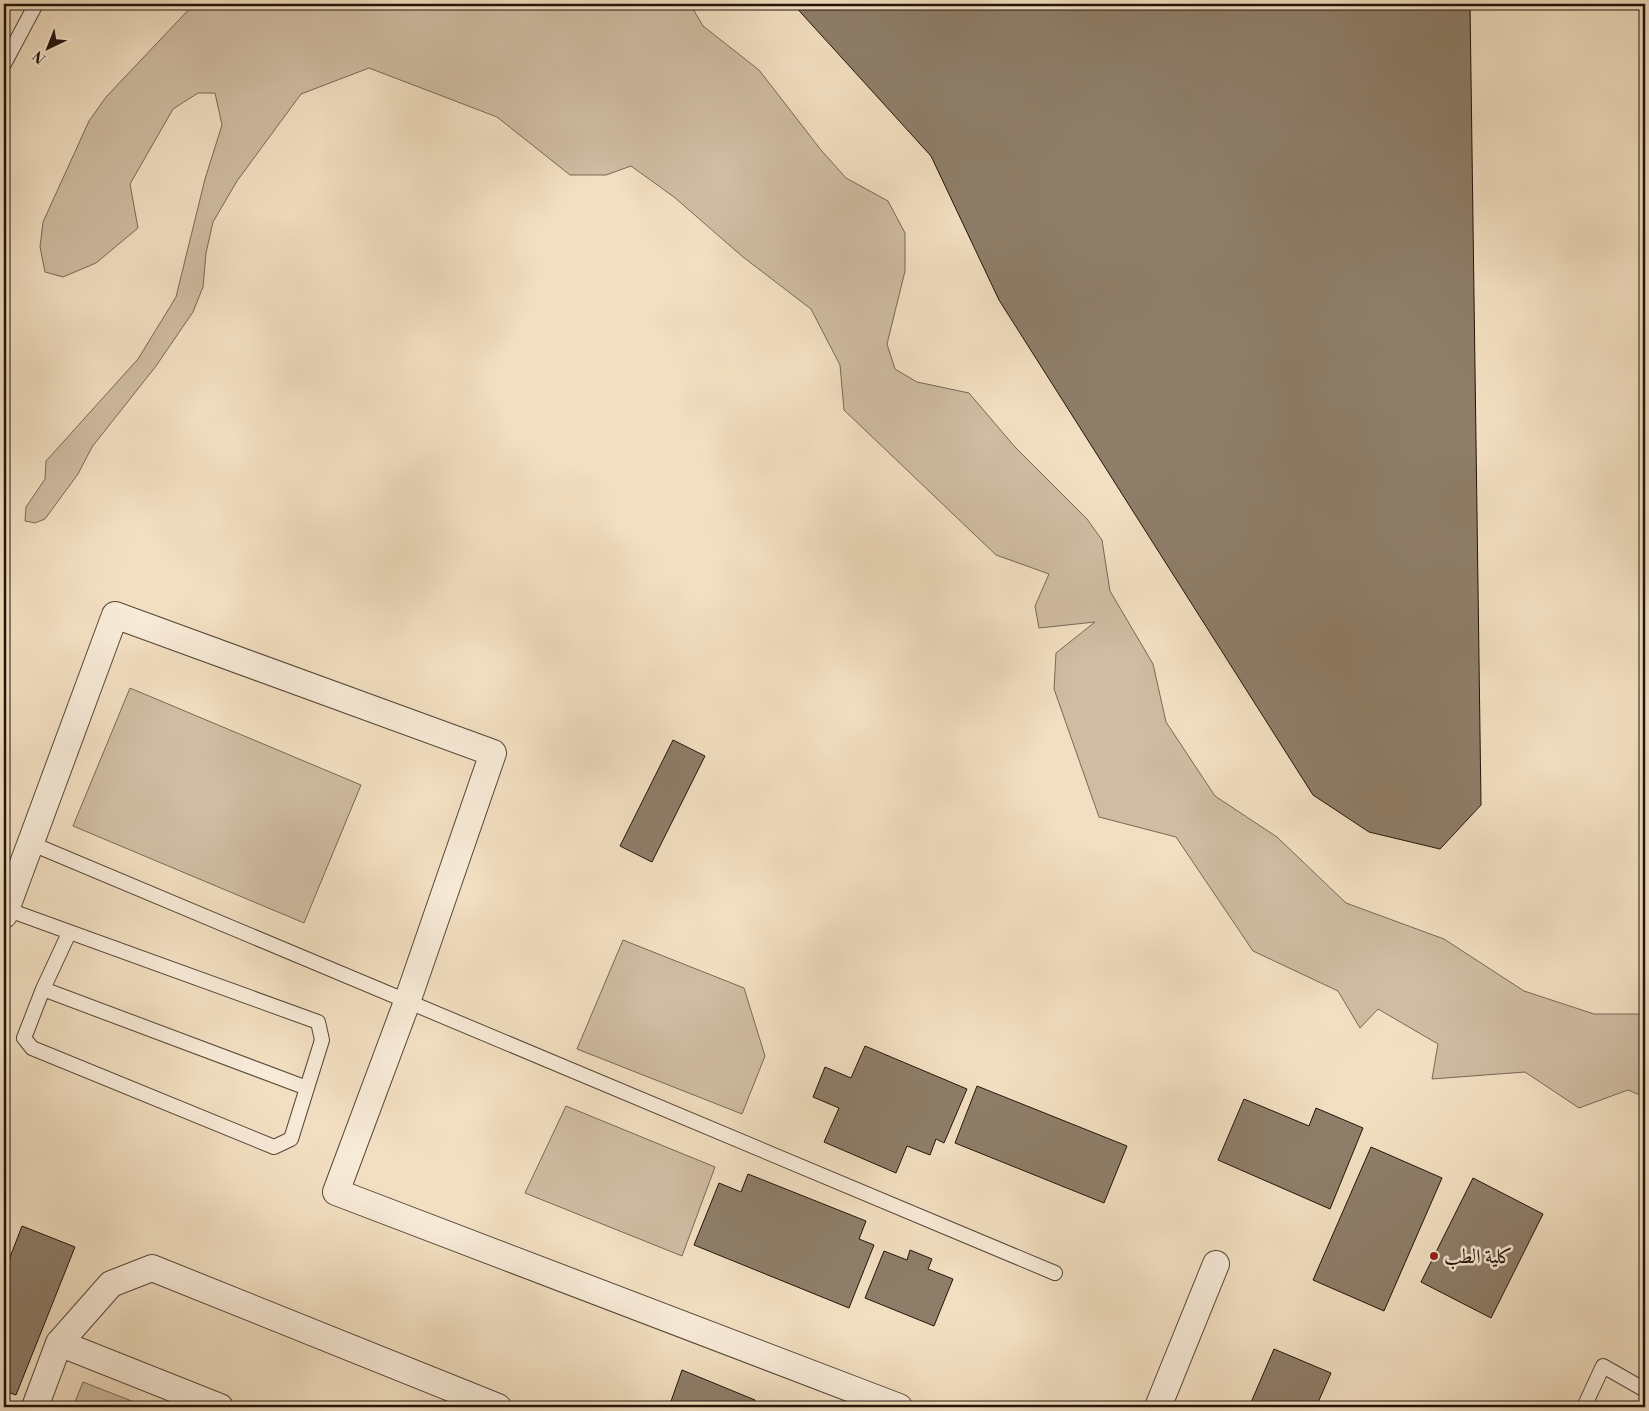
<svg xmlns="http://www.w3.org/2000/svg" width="1649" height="1411" viewBox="0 0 1649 1411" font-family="'Libre Bodoni',Amiri,serif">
	<rect width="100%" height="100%" fill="#f2dfc1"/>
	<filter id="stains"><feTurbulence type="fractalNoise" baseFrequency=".004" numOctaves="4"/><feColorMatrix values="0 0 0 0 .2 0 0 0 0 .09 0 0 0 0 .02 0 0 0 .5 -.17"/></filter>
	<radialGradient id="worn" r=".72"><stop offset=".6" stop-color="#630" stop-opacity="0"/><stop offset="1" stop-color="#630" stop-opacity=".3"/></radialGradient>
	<path fill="#cfbca2" stroke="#786856" d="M194 4H690L703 26 759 70 821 150 846 178 888 201 905 233V271L887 344 895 369 917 382 969 393 1015 447 1087 519 1102 540 1110 591 1153 664 1166 722 1215 796 1277 837 1346 903 1444 939 1524 991 1594 1014H1645V1097L1628 1090 1579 1108 1525 1072 1432 1079 1438 1044 1378 1009 1360 1028 1338 991 1253 951 1176 837 1099 817 1054 689 1056 653 1095 622 1039 628 1035 606 1049 574 996 555 844 410 840 365 811 309 743 257 674 197 631 166 606 175H570L497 117 369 68 301 94 237 181 213 222 206 253 203 287 193 312 156 366 92 447 78 474 45 519 35 523 25 521 26 507 45 479 46 461 138 359 176 297 205 179 222 125 215 93H198L173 109 130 184 138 228 96 263 63 277 45 272 40 247 43 222 89 121 106 97Z
		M130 688 361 785 304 923 73 826Z
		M623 940 744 988 765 1056 742 1114 577 1049Z
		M566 1106 715 1167 682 1256 525 1193Z
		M83 1382 147 1407H73Z"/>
	<path fill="#8e7e69" stroke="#22140a" d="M793 4H1470L1481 805 1440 849 1369 832 1313 795 999 300 931 156Z
		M673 740 705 756 652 862 620 846Z
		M865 1046 967 1089 944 1143 936 1139 930 1155 907 1146 896 1173 824 1142 839 1108 813 1097 825 1067 851 1078Z
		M977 1086 1127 1146 1104 1203 955 1143Z
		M1244 1099 1309 1126 1316 1108 1363 1128 1330 1209 1218 1160Z
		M1371 1147 1442 1178 1384 1311 1313 1280Z
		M748 1174 866 1221 859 1239 874 1245 849 1308 694 1245 719 1183 741 1192Z
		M1473 1178 1543 1214 1491 1318 1421 1282Z
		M22 1226 75 1247 16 1395 4 1391V1273Z
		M910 1250 932 1259 928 1269 953 1279 934 1326 865 1298 884 1251 907 1260Z
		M1274 1349 1331 1373 1316 1407H1249Z
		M682 1370 755 1400 753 1407H669Z"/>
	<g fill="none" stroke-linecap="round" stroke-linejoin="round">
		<g stroke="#564738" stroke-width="16">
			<path id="service" d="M4 64 36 4
				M30 843 1055 1273
				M6 909 318 1022 322 1040 291 1139 274 1147 32 1048 24 1038 43 989 69 933
				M43 989 307 1088
				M1584 1407 1603 1366 1645 1390"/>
		</g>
		<g stroke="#564738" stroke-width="28">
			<path id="minor" d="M4 915 115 615 493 753 407 1002 336 1192 899 1407
				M59 1343 220 1407
				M35 1407 59 1343 111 1284 152 1268 498 1407
				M1158 1407 1216 1264"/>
		</g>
		<use href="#service" stroke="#f7ead7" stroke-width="14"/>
		<use href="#minor" stroke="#f7ead7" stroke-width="26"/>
	</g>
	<circle fill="#8f2418" stroke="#f7ead7" stroke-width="2" cx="1434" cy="1256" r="5"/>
	<g text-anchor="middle" stroke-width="5" stroke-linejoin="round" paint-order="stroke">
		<g font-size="20" fill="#22140a" stroke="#f7ead7" text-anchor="start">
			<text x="1444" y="1263">كلية الطب</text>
		</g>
	</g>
	<rect width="1649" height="1411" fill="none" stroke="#f2dfc1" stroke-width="20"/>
	<rect x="5" y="5" width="1639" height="1401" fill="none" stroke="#22140a" stroke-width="2.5"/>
	<rect x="10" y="10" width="1629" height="1391" fill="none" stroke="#22140a"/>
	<g transform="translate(48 48) rotate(223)" stroke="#f7ead7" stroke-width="4" paint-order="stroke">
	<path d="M0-4L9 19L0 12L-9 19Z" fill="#22140a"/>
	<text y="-8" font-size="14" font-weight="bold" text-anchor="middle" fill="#22140a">N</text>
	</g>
	<rect width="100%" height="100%" filter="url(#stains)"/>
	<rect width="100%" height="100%" fill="url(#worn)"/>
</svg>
